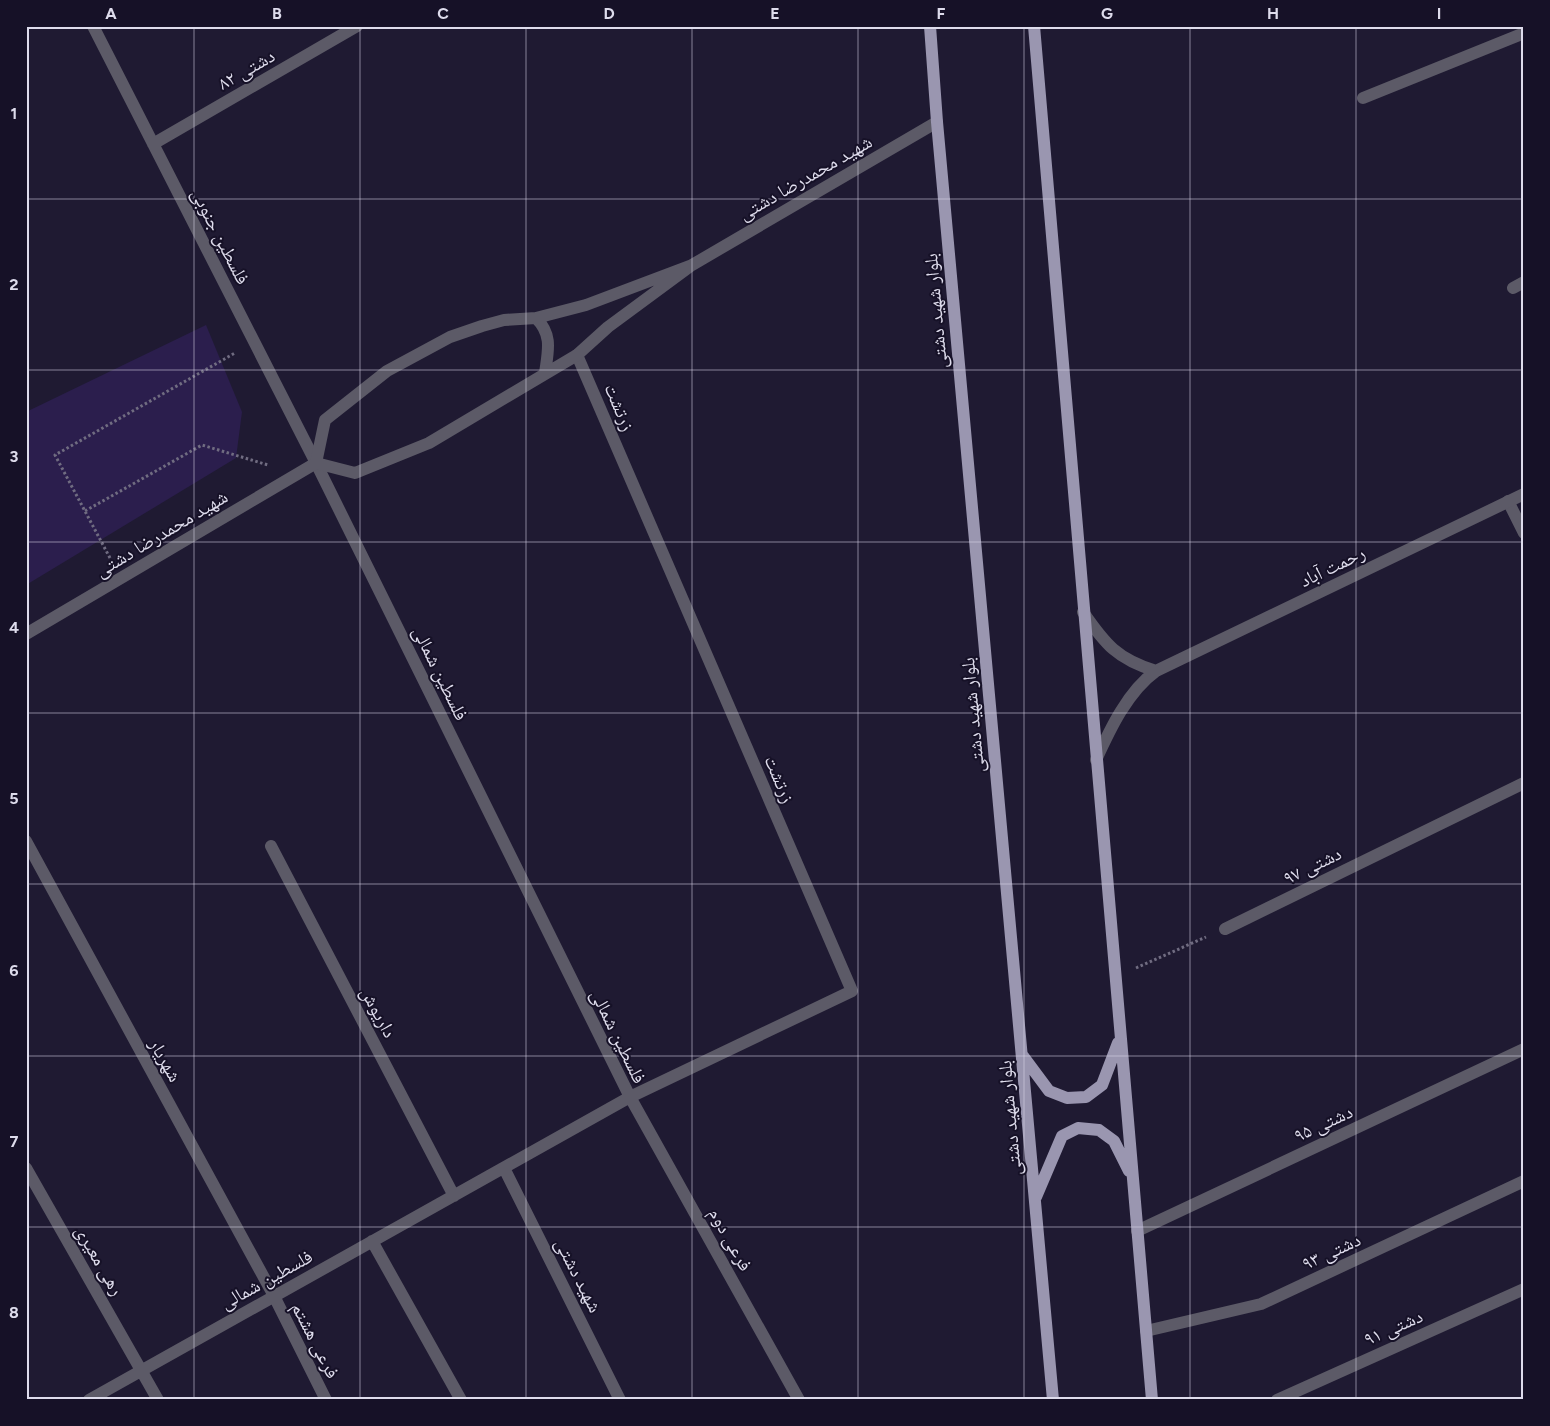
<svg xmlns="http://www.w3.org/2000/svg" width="1550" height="1426" viewBox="0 0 1550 1426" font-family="Figtree,'Noto Naskh Arabic',sans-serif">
	<rect width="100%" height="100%" fill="#1f1a32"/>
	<path fill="#2b1e4d" d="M206 325 242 412 236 458 26 585V412Z"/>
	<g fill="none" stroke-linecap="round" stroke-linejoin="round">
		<path stroke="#706c81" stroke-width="3" stroke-dasharray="2.5 2.5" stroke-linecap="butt" d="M85 511 202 445 268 465
			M110 558 55 455 235 353
			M1136 968 1206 937"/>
		<path stroke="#5c5a67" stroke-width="12" d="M93 26 316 463 630 1097 799 1400
			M1363 98 1524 33
			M153 144 357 26
			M1513 288 1524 282
			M1508 501 1524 533
			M26 841 274 1296 326 1400
			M271 846 454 1196
			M1225 929 1524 783
			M26 1168 158 1400
			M504 1168 620 1400
			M1137 1231 1524 1049
			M372 1241 461 1400
			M1146 1331 1261 1304 1524 1181
			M89 1400 630 1097 852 991 577 355
			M1277 1400 1524 1289"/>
		<path stroke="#5c5a67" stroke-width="12" d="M692 265 937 122
			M536 318 586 305 692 265 608 327 577 355 429 443 355 473 316 463 325 420 387 371 450 337 482 326 504 320 536 318C553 335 548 351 545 373
			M1083 612C1105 644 1117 659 1156 671
			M26 634 316 463
			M1096 760C1110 729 1128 691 1156 671L1524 494"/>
		<path stroke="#9a96b0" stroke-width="12" d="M930 26 937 122 1053 1400
			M1034 26 1152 1400
			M1023 1056 1049 1091 1067 1098 1086 1097 1102 1085 1118 1043
			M1036 1197 1062 1136 1078 1128 1099 1130 1114 1141 1129 1171"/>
	</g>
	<path fill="none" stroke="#dedcec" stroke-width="1" stroke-opacity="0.55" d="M194 26V1400M360 26V1400M526 26V1400M692 26V1400M858 26V1400M1024 26V1400M1190 26V1400M1356 26V1400M26 199H1524M26 370H1524M26 542H1524M26 713H1524M26 884H1524M26 1056H1524M26 1227H1524"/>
	<g text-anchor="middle" stroke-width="4" stroke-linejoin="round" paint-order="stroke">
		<g font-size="19" fill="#dedcec" stroke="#161127">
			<text transform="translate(246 69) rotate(-30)" y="7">دشتی ۸۲</text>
			<text transform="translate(805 177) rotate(-30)" y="7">شهید محمدرضا دشتی</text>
			<text transform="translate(221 236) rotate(63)" y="7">فلسطین جنوبی</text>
			<text transform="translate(935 311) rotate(-95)" y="7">بلوار شهید دشتی</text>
			<text transform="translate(620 407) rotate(67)" y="7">زرتشت</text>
			<text transform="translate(161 533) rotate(-31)" y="7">شهید محمدرضا دشتی</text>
			<text transform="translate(1332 566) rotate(-26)" y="7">رحمت آباد</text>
			<text transform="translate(441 673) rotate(64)" y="7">فلسطین شمالی</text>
			<text transform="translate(972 715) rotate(-95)" y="7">بلوار شهید دشتی</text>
			<text transform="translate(780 779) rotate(67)" y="7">زرتشت</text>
			<text transform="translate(1312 865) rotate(-26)" y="7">دشتی ۹۷</text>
			<text transform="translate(379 1012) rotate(62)" y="7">داریوش</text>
			<text transform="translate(619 1036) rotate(64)" y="7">فلسطین شمالی</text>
			<text transform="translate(166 1060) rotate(61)" y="7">شهریار</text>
			<text transform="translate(1009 1118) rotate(-95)" y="7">بلوار شهید دشتی</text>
			<text transform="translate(1323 1123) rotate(-25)" y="7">دشتی ۹۵</text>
			<text transform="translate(731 1239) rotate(61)" y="7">فرعی دوم</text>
			<text transform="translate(1331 1251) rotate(-25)" y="7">دشتی ۹۳</text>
			<text transform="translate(100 1260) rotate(60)" y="7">رهی معیری</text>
			<text transform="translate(579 1275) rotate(63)" y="7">شهید دشتی</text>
			<text transform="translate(266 1279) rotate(-29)" y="7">فلسطین شمالی</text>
			<text transform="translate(1393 1327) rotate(-24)" y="7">دشتی ۹۱</text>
			<text transform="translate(316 1340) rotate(63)" y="7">فرعی هشتم</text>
		</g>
	</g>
	<rect width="1550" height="1426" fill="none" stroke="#161127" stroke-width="55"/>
	<rect x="28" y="28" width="1494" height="1370" fill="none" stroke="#dedcec" stroke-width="2"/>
	<g font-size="16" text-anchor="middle" font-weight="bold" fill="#dedcec">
		<text x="111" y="19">A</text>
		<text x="277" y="19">B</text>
		<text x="443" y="19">C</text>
		<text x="609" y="19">D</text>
		<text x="775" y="19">E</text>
		<text x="941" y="19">F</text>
		<text x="1107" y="19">G</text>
		<text x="1273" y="19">H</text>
		<text x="1439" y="19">I</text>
		<text x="14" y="119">1</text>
		<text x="14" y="290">2</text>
		<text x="14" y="462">3</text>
		<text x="14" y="633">4</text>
		<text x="14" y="804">5</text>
		<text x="14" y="976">6</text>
		<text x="14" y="1147">7</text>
		<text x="14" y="1318">8</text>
	</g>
</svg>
